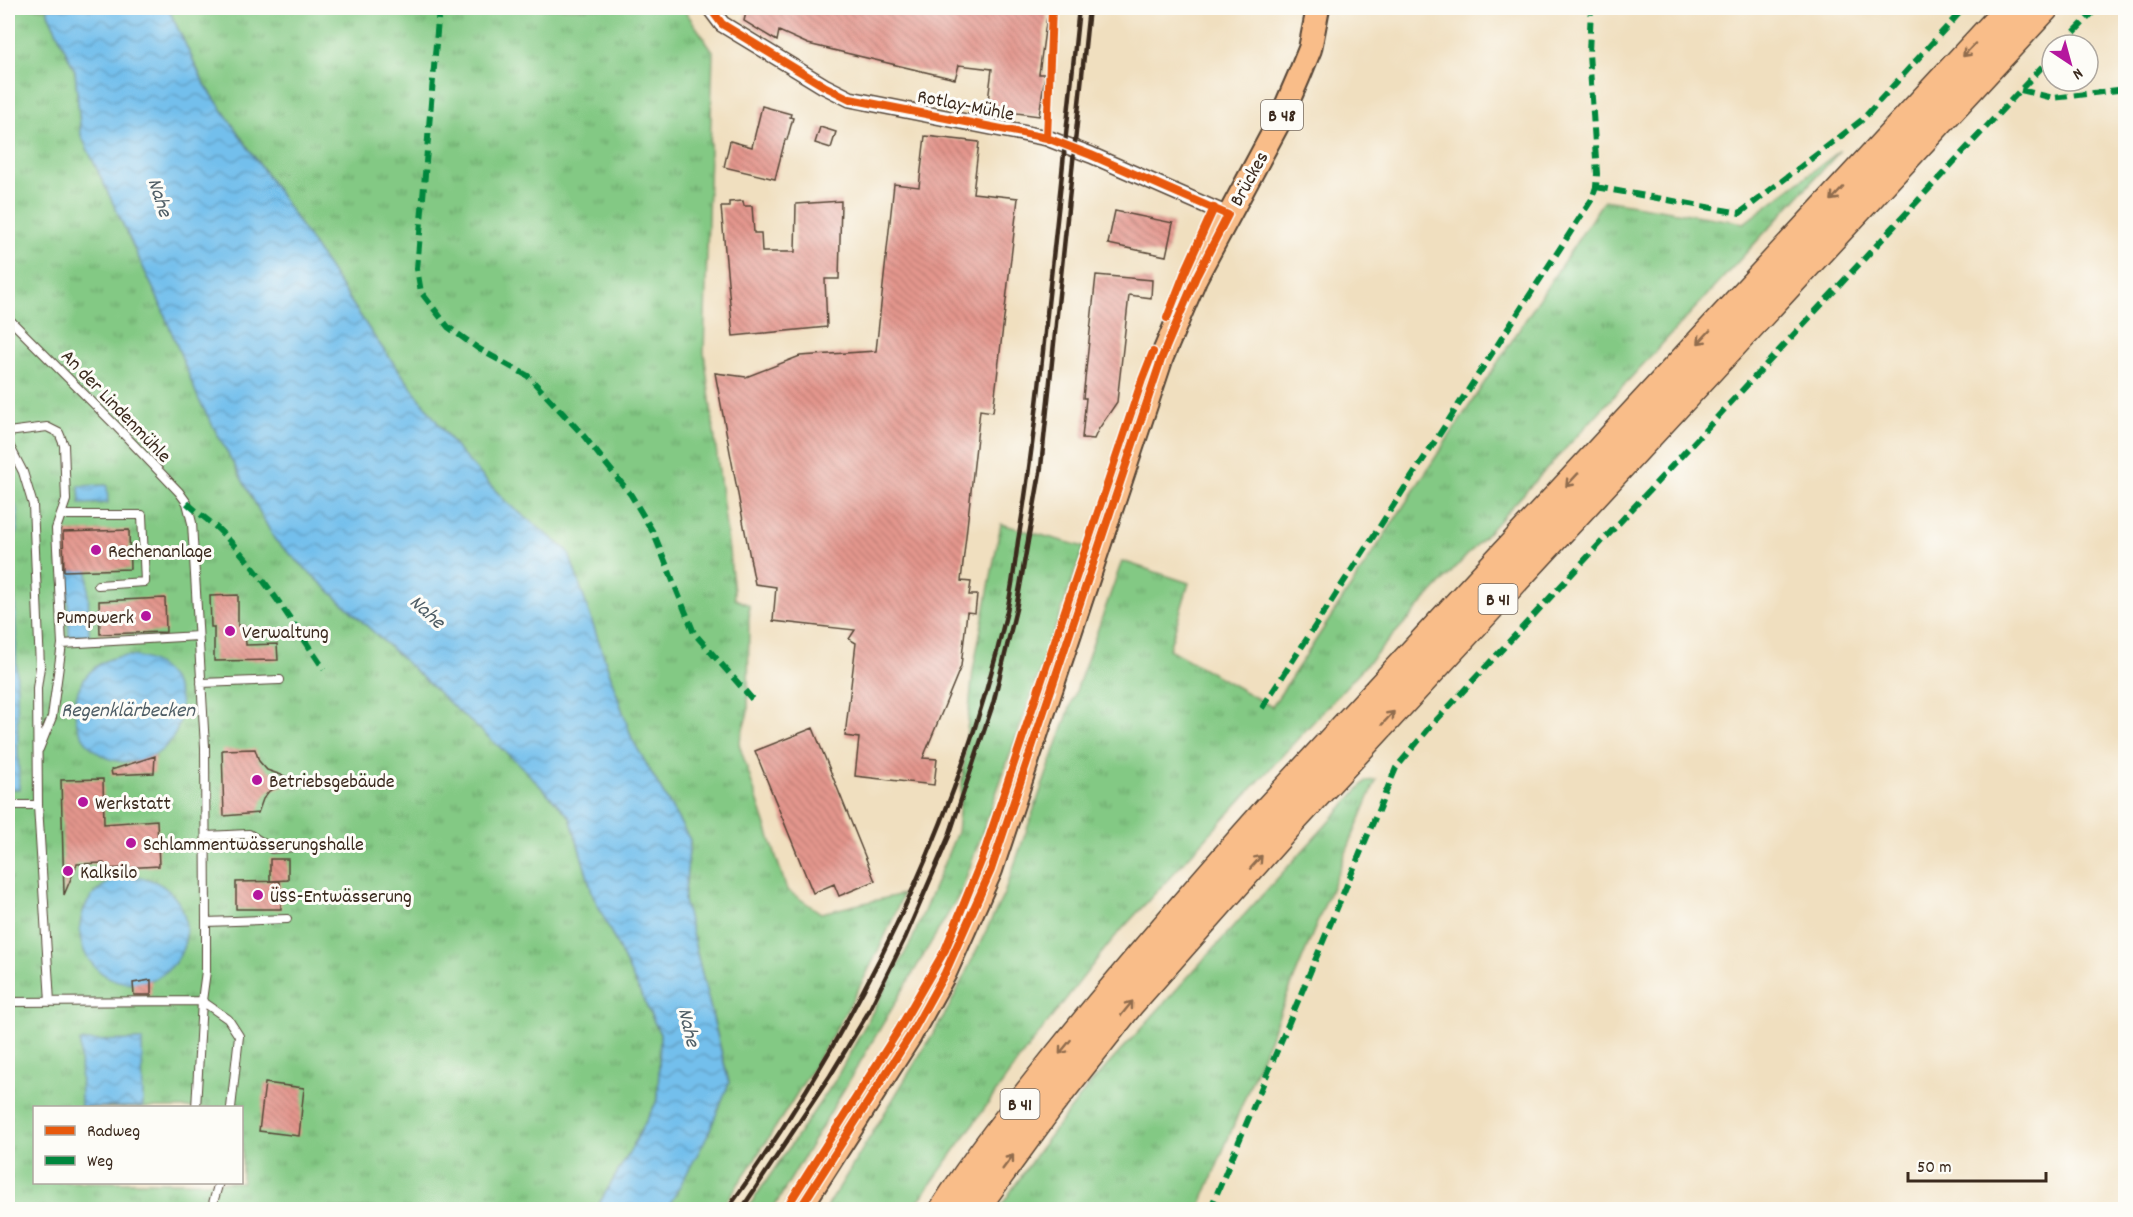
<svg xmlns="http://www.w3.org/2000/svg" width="2133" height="1217" viewBox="0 0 2133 1217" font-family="Dekko,sans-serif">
	<defs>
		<pattern id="grass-tufts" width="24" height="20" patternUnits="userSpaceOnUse" patternTransform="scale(1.5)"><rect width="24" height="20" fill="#83c984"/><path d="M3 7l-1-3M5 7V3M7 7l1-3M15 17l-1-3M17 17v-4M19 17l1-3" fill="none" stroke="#6ca36b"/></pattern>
		<pattern id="water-waves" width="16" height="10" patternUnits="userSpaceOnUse" patternTransform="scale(1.5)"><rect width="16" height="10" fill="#73bfec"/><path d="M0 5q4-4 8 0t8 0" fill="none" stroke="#609bbf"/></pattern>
		<pattern id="building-back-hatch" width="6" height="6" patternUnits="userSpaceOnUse" patternTransform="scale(1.5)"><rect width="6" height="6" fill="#e4968d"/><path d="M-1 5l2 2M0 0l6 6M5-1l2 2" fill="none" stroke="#ba7b73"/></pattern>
	</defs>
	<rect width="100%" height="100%" fill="#fdfcf7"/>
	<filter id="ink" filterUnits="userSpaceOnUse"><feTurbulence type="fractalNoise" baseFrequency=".0167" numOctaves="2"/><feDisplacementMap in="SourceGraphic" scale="12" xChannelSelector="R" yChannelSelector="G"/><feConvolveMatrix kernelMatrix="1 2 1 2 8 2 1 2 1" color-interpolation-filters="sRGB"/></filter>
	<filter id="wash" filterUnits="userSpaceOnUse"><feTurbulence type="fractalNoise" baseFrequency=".008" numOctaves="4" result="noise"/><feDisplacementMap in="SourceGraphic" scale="24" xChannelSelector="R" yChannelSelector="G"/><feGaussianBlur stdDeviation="1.35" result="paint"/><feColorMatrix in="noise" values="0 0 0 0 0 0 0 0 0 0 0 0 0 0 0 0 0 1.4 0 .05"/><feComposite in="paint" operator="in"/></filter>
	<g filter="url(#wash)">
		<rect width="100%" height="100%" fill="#f0dfbf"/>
		<path fill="url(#grass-tufts)" stroke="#5f7a51" stroke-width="1.5" fill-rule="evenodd" d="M8 8H48V13L75 71 81 135 159 301 199 400 275 540 455 708 518 763 570 817 593 895 660 1034 658 1099 629 1153 596 1209H8ZM34 1108H242V1182H34Z
			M168 8H683L713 51 704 352 735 599 749 605 748 712 739 744 787 890 821 913 903 894C874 968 833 1036 791 1103 768 1139 745 1175 721 1209H665L729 1082 684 901 690 840 632 739 568 551 507 503 457 449 375 338 277 190 204 83Z
			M1841 150 1112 940 1024 1053 913 1209H826L948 1009 1004 894 1122 561 1189 583 1169 649 1272 707 1604 200 1744 223Z
			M1001 524 1084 547 961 892 773 1209H747L834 1082 912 940 957 832 973 670Z
			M1376 780 1199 1209H999L1039 1150 1087 1088 1366 781Z"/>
		<path fill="url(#water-waves)" stroke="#577485" stroke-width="1.5" d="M48 8H168L204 83 277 190 375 338 457 449 507 503 568 551 632 739 690 840 684 901 729 1083 707 1137 667 1209H596L629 1153 658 1099 660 1034 593 895 570 817 518 763 455 708 275 540 199 400 159 301 81 135 75 71 48 13Z
			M107 485 108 503 80 504 79 486Z
			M8 490C22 509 20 534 8 552Z
			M88 570 89 635 69 636 67 571Z
			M15 595 19 789H8V596Z
			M75 709a53 53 0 1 1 106 0a53 53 0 1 1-106 0Z
			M8 843 12 974H8Z
			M80 930a53 53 0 1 1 106 0a53 53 0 1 1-106 0Z
			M142 1040 143 1107H81L80 1041Z"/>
		<g id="blocks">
			<path fill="url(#building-back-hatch)" d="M747 8H1048L1039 74H1045L1039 116 987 109 992 69 959 65 955 79 808 44 779 31 777 41 744 21Z
				M762 106 791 114 790 117 793 118 787 140H785L775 179 724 167 730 141 752 147Z
				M820 127 836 132 831 148 815 143Z
				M925 136 979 142 973 193 1018 198 993 412 980 410 961 581 971 582 969 595H977L975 613 967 612 961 666 923 758 937 759 934 785 855 776 859 738 845 736 856 643 849 639 855 630 773 621 776 587 755 584 715 373 746 377 800 356 876 351 894 184 919 187Z
				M743 201 744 206H752L754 233H761L762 252H795L796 204 841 201 839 279H825L827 327 733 336 721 207H729V202Z
				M1115 211 1173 223 1166 256 1108 244Z
				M1096 275 1152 280 1151 298 1129 295 1117 402 1098 430 1094 439 1082 438 1086 398H1083Z
				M129 530 130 569 64 571 63 532Z
				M238 595V626H245L246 645 277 644 278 660 214 661V627H211L210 596Z
				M165 598 166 632 100 634 99 601Z
				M813 728 875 881 839 896 834 884 813 893 755 751Z
				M255 749 259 761 267 770 296 780 269 791 263 799 258 813 224 816 222 750Z
				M155 756 154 773 112 775 111 770Z
				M103 779 104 824 157 820 159 866 106 869 104 863 77 864 64 895 61 780Z
				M270 859H288V880L270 881Z
				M280 881 281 909H236V882Z
				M151 980V995H134L133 983Z
				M265 1083 304 1088 299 1136 259 1131Z"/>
		</g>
	</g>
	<g filter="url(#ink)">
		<use href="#blocks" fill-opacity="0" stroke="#564536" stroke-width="1.5"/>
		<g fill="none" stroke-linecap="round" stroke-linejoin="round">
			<g stroke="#564536" stroke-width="10">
				<path id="lane" d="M8 318 115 425 179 492 187 503 192 523 205 747 206 922V971L202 1001 196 1108
					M8 432 47 427 59 433 64 445 66 500 56 529 62 644
					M8 443 23 472 33 505 40 667 37 688 38 805 50 1002
					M61 515H142L145 582 98 585
					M201 683 280 680
					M39 749 52 717 62 644 198 636
					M8 805H38
					M206 836 249 834 272 849 324 844
					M206 922 287 919
					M8 1002 202 1001 228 1019 239 1036 231 1108
					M211 1210 219 1182"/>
			</g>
			<g stroke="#564536" stroke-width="18">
				<path id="street" d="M710 8 722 24 824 86 850 99 1047 138 1091 155 1228 215"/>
			</g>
			<g stroke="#564536" stroke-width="26">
				<path id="primary" d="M799 1210 910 1036 945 973 991 870 1162 357 1196 277 1280 120 1299 76 1310 49 1318 8"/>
			</g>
			<g stroke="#564536" stroke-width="30">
				<path id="highway" d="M943 1210C977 1157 1016 1108 1055 1059 1124 973 1196 890 1269 808L2009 8
					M974 1210 1049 1107 1131 1003 1288 826 2045 8"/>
			</g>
			<use href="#lane" stroke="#fff" stroke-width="8"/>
			<use href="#street" stroke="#fff" stroke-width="15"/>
			<use href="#primary" stroke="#f9bd89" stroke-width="22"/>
			<use href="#highway" stroke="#f9bd89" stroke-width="27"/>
			<path stroke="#3b2a1e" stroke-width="4.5" d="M727 1210C856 1029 957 828 1007 611 1012 588 1015 564 1018 541 1029 478 1036 415 1043 351 1055 237 1068 122 1079 8
				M741 1210 830 1076 868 1013 905 938 949 836 993 704 1016 609 1041 467 1089 8"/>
			<path stroke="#00873e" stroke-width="6" stroke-dasharray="12 6" stroke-linecap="butt" d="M439 8 417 269 421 292 448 327 479 349 528 376 583 435 631 495 654 534 694 633 752 699
				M2062 45 2097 8
				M2021 90 2053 98 2126 89
				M1596 187 1740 213 1862 120 1964 8
				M187 503C199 514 214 524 225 536 264 575 293 624 324 669
				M1262 708 1592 199 1596 187 1597 174 1589 53 1591 8
				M1210 1210 1396 768 1430 727 2052 56"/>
			<g stroke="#fdfcf7" stroke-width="11">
				<path id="cycleway" d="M710 8 722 24 824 86 850 99 1047 138 1091 155 1228 215 1196 277 1162 357 991 870 945 973 910 1036 799 1210
					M1047 138 1052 8
					M1167 318 1185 272 1214 208
					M785 1210 898 1031 945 950 982 859 1142 380 1153 352"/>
			</g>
			<use href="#cycleway" stroke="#e8590c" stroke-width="8"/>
		</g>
		<defs><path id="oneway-shaft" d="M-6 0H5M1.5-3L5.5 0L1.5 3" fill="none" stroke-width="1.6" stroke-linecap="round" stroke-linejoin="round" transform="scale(1.5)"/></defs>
		<g stroke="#906c4e">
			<use href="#oneway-shaft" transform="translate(1969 50) rotate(133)"/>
			<use href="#oneway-shaft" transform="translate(1837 194) rotate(133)"/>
			<use href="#oneway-shaft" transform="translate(1704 337) rotate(133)"/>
			<use href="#oneway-shaft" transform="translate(1572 480) rotate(133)"/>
			<use href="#oneway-shaft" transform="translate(1388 718) rotate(-47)"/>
			<use href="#oneway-shaft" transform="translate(1256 862) rotate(-48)"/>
			<use href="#oneway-shaft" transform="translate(1127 1008) rotate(-51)"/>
			<use href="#oneway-shaft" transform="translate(1065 1047) rotate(129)"/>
			<use href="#oneway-shaft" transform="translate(1008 1162) rotate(-53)"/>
		</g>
	</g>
	<g fill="#b5179e" stroke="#fdfcf7" stroke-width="2">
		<circle cx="96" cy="550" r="6"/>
		<circle cx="146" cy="616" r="6"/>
		<circle cx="230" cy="631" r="6"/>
		<circle cx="257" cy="780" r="6"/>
		<circle cx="83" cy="802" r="6"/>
		<circle cx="131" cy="843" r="6"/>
		<circle cx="68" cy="871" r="6"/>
		<circle cx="258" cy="895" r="6"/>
	</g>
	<g text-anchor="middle" stroke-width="6" stroke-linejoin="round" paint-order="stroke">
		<g fill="#fdfcf7" stroke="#75695f" stroke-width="1.5">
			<rect x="1261" y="100" width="42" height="30" rx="4.5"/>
			<rect x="1478.5" y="584" width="39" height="30" rx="4.5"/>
			<rect x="1000.5" y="1089" width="39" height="30" rx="4.5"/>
		</g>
		<g font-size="18" font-weight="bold" fill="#3b2a1e">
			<text x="1282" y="121">B 48</text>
			<text x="1498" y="605">B 41</text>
			<text x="1020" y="1110">B 41</text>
		</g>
		<g font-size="20" fill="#3b2a1e" stroke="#fdfcf7">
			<text transform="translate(966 104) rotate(11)" y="7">Rotlay-Mühle</text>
			<text transform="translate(1248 178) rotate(-61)" y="7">Brückes</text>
			<text transform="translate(117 405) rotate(46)" y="7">An der Lindenmühle</text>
		</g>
		<g font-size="20" fill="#3b2a1e" stroke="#fdfcf7" text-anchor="start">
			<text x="108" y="557">Rechenanlage</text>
			<text x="134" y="623" text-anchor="end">Pumpwerk</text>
			<text x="242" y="638">Verwaltung</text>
			<text x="269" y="787">Betriebsgebäude</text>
			<text x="95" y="809">Werkstatt</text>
			<text x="143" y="850">Schlammentwässerungshalle</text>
			<text x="80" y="878">Kalksilo</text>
			<text x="270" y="902">ÜSS-Entwässerung</text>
		</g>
		<g font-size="21" font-style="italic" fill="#4f5e66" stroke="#fdfcf7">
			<text transform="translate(161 197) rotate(72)" y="7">Nahe</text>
			<text transform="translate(428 611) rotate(42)" y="7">Nahe</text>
			<text x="128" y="716">Regenklärbecken</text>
			<text transform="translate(690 1027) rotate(77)" y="7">Nahe</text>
		</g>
	</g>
	<rect width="2133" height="1217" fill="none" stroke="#fdfcf7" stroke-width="30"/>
	<rect x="33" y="1106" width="210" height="78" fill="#fdfcf7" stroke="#afa8a0" stroke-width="1.5"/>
	<rect x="45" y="1126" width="30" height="9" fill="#e8590c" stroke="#afa8a0" stroke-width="1.5"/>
	<text x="87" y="1136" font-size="18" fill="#3b2a1e">Radweg</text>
	<rect x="45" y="1156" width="30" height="9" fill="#00873e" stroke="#afa8a0" stroke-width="1.5"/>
	<text x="87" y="1166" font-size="18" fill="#3b2a1e">Weg</text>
	<g transform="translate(2070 63) rotate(144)"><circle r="28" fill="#fdfcf7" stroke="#afa8a0" stroke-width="1.5"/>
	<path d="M0-4.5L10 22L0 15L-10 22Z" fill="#b5179e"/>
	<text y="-9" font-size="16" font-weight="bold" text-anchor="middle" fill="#3b2a1e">N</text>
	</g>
	<path d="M1908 1172v9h138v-9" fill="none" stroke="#3b2a1e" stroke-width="3"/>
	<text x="1917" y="1172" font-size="18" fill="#3b2a1e" stroke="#fdfcf7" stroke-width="4.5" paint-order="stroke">50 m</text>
</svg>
